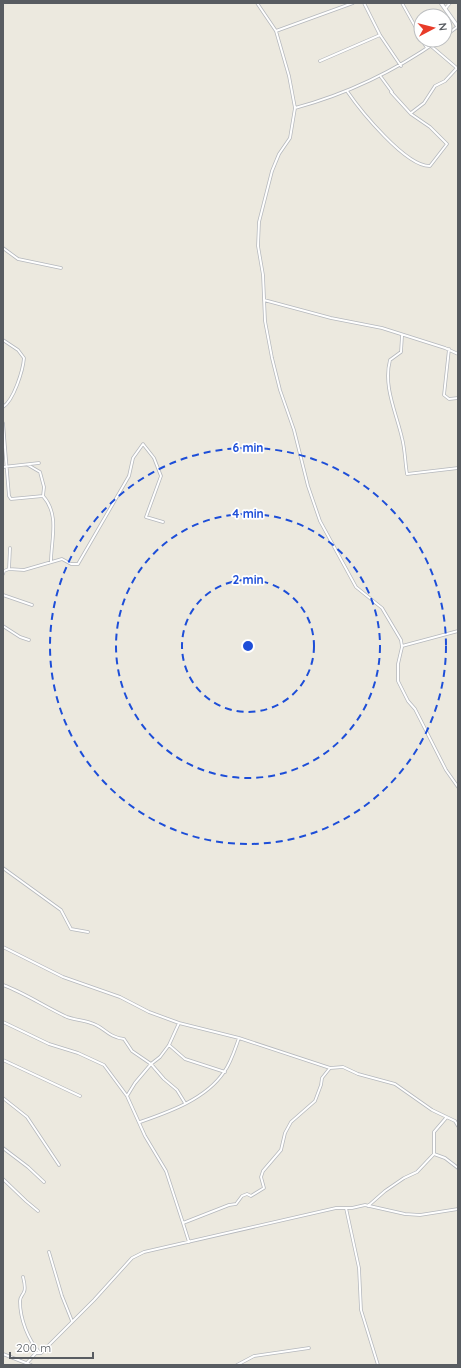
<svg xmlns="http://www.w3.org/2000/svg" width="461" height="1368" viewBox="0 0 461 1368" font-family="Quicksand,sans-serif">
	<rect width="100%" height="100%" fill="#ece9df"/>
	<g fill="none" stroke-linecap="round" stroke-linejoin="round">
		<g stroke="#b5b8bd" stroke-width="3.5">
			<path id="street" d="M257 3 276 31 289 76 295 108 290 138 279 154 272 171 259 222 258 246 263 275 265 321 272 358 280 390 294 430 308 486 320 521 356 587 382 608 401 640 402 647 398 664V681L408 701 415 709 446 770 458 787
				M364 3 380 35 401 66
				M402 3 421 37
				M445 9 450 3
				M276 31 353 3
				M445 36 457 27
				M422 40 427 48
				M431 46 458 69
				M320 61 380 35
				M381 77 392 92
				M347 91C360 110 406 167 430 166L447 144 430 127 411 114 391 92
				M295 108C347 94 395 71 439 40
				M411 113 424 103 435 86 445 81 457 68
				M3 248 18 259 61 268
				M264 300 331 318 382 328 445 348 458 354
				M402 336 401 352 390 360C383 386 396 412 402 438 405 449 405 462 407 474L458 468
				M3 340 18 350 24 358C23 370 14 400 3 407
				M449 349 444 395 449 399 458 398
				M3 423 9 496 11 499 43 496 44 487 40 472 28 465
				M3 467 39 463
				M43 496C60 515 51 539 51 562
				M9 569 24 570 62 559 71 564H78L129 476 133 458 143 444 154 458 161 476 146 517 163 522
				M3 574 4 571 9 569 10 548
				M3 595 32 605
				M3 626 20 637 29 640
				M402 646 458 631
				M3 868 61 910 71 929 88 932
				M3 947 63 977 120 997 149 1012 179 1023 239 1038 330 1068 343 1067 358 1074 395 1084 432 1110 455 1121 458 1126
				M3 985C25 993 45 1007 67 1017 75 1020 83 1020 91 1023 105 1027 107 1037 124 1039L132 1051 151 1064 164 1079 177 1090 185 1103
				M3 1022 49 1044 78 1053 104 1065 127 1096 145 1136 166 1171 183 1223
				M169 1045 185 1059 225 1072
				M3 1060 80 1096
				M127 1096 135 1083 151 1064 160 1057 169 1045 179 1023
				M3 1098 27 1117 59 1165
				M140 1122C169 1112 206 1099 224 1072 231 1063 235 1049 239 1038
				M3 1148 28 1167 44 1182
				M434 1154V1132L446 1118
				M3 1179 26 1201 38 1211
				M368 1206 385 1191 404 1178 417 1172 434 1154 445 1158 458 1168
				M346 1208 359 1268 361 1310 378 1365
				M189 1242 183 1223 229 1205 236 1204 242 1196 247 1194 251 1196 264 1188 261 1177 263 1171 281 1150 285 1133 291 1122 315 1101 321 1085 322 1078 330 1068
				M49 1252 62 1296 72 1321
				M23 1277C24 1281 26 1288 24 1292 22 1296 20 1297 20 1301 20 1319 28 1340 40 1353
				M3 1354 31 1365
				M25 1365 36 1353H41L94 1300 132 1258 144 1252 336 1208H352L365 1205 405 1214 420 1215 458 1209
				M237 1365 254 1356 309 1348"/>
		</g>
		<g stroke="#b5b9bf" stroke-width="4.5">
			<path id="secondary" d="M441 3 458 27"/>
		</g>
		<use href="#street" stroke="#fff" stroke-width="2"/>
		<use href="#secondary" stroke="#fff" stroke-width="3"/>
	</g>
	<g fill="none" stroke="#1d4ed8" stroke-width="2" stroke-dasharray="7 5">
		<circle cx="248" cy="646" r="66"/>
		<circle cx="248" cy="646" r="132"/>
		<circle cx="248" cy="646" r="198"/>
	</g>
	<circle cx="248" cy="646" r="6" fill="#1d4ed8" stroke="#fff" stroke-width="2"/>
	<g font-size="12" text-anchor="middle" font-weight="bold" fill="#1d4ed8" stroke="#fff" stroke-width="3.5" stroke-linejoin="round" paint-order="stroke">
		<text x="248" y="452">6 min</text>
		<text x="248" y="518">4 min</text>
		<text x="248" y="584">2 min</text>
	</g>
	<rect width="461" height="1368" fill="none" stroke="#585c61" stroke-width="8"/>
	<g transform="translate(433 28) rotate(83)"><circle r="19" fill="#ffffff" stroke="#bcbec0"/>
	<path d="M0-3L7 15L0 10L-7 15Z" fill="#e83b29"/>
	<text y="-6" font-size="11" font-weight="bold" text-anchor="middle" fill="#585c61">N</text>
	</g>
	<path d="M10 1352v6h83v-6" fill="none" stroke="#585c61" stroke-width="2"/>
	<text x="16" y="1352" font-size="12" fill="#585c61" stroke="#ffffff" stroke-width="3" paint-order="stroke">200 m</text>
</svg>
